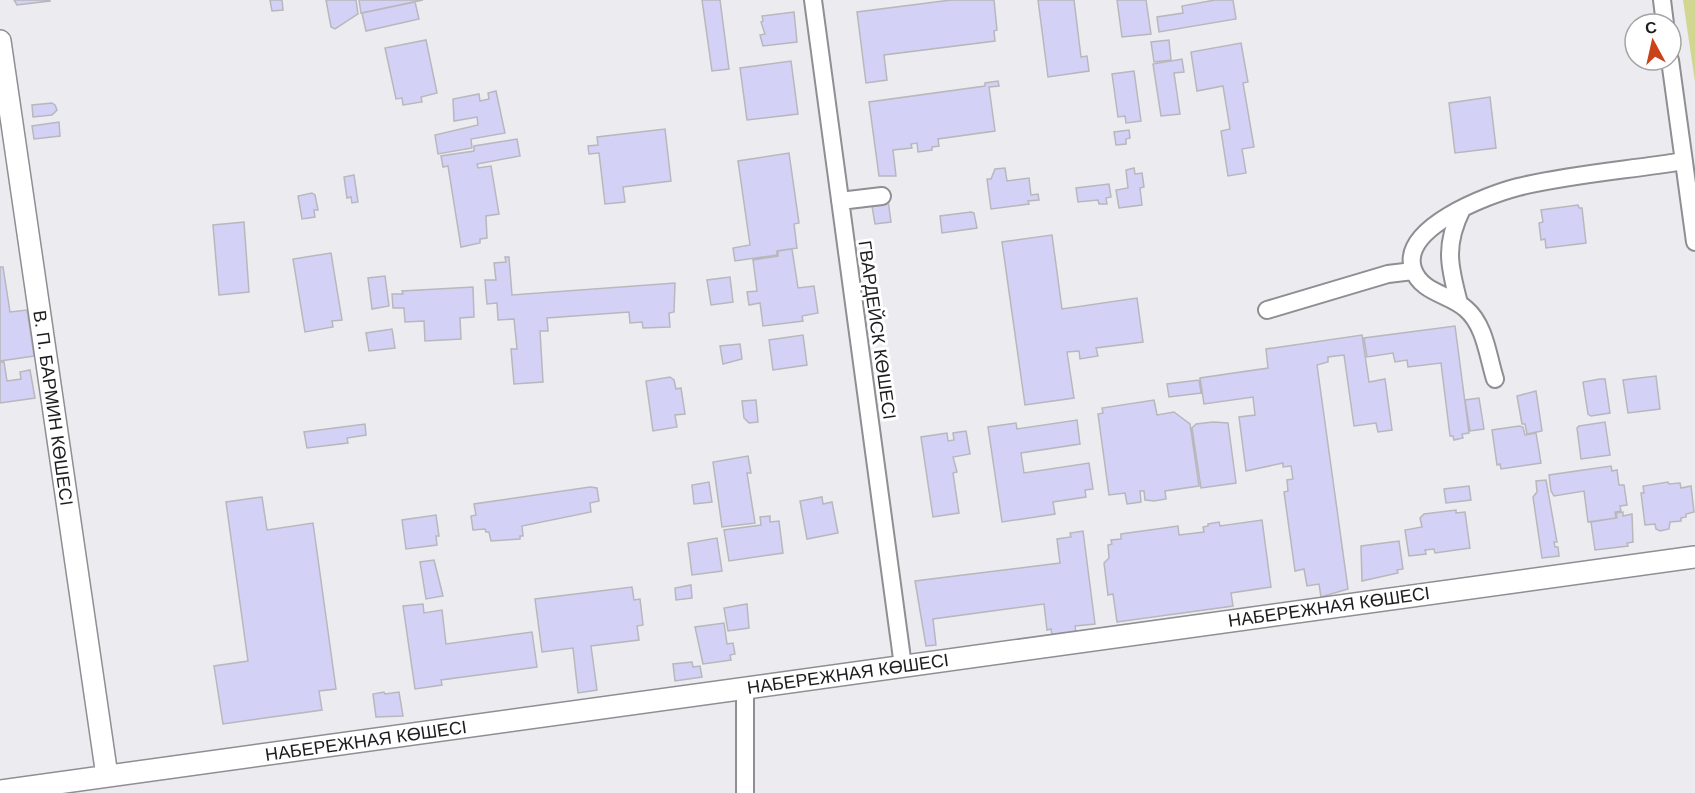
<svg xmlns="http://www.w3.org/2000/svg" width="1695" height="793" viewBox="0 0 1695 793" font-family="Arial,sans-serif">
	<rect width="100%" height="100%" fill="#ebebf0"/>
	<path fill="#d1d691" d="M1683 0H1695V82Z"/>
	<path fill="#d4d1f6" stroke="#b7b7bc" stroke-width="1.5" d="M14 0H50V1L17 5Z
		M270 0H282L283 10 272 11Z
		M326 0H356L358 14 335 29 331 27Z
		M359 0H423L361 13Z
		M702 0H720L729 69 712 71Z
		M951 0H994L997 30 994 31 995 41 884 55 887 80 866 83 857 12Z
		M1038 0H1074L1081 57 1087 56 1089 71 1048 77Z
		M1117 0H1146L1151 34 1122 37Z
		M1215 0H1233L1236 19 1159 32 1157 17 1183 13 1182 6Z
		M415 2 419 19 366 31 362 13Z
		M794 12 797 42 763 46 760 35 765 34 761 22 763 21 762 16Z
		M426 40 437 93 421 97 422 102 403 105 402 98 396 99 385 48Z
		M1169 40 1171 60 1154 62 1151 42Z
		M1241 43 1248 82 1243 83 1254 147 1242 149 1246 173 1228 176 1221 131 1230 129 1223 86 1197 91 1191 52Z
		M1182 59 1184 72 1174 73 1180 114 1161 116 1153 64Z
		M791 61 798 114 747 120 740 68Z
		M1134 71 1141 121 1126 123 1125 116 1118 117 1112 74Z
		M998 81 999 86 989 87 995 131 938 139 939 146 932 147V150L918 152 917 143 911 144 912 148 893 150 896 176H879L869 102 985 86V83Z
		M496 91 505 133 471 139 472 148 438 154 435 135 478 125 477 117 454 121 453 99 479 94 480 101 489 99 488 93Z
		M1490 97 1496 148 1455 153 1449 103Z
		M52 103 55 105 57 110 52 115 33 117 32 105Z
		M59 122 60 136 34 139 32 126Z
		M665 129 671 181 623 187 625 202 605 204 599 153 589 154 588 146 598 145 597 137Z
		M1129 130 1130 138 1126 139V144L1116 145 1114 132Z
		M517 139 520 156 477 164 478 168 491 166 499 214 486 216 487 238 480 239V243L461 247 448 166 443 167 441 156 474 151V146Z
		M789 153 799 223 794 224 797 248 777 251V255L735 261 733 248 750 245 738 161Z
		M1005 168 1007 181 1029 178 1031 195 1038 194 1039 200 1028 201 1029 204 991 209 987 179H991L995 169Z
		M1134 168 1135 174 1142 173 1144 187 1140 188 1142 205 1119 208 1116 190 1128 188 1126 170Z
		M354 175 358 202 352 203 351 197 347 198 344 177Z
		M1109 184 1111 197 1106 198 1107 204H1099L1098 200 1078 202 1076 188Z
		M312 193 315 195 318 210H314L315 217 302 219 298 196Z
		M888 200 891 222 875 224 872 206 875 205V202Z
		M1578 205 1579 208H1582L1586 243 1546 248 1545 239 1541 240 1539 223 1543 222 1541 210Z
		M971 212 974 213 977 228 942 233 940 216Z
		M244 222 249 292 219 295 213 225Z
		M1052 235 1062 309 1137 298 1143 342 1096 348 1098 356 1080 359 1079 351 1067 352 1074 398 1025 405 1002 242Z
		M792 249 798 288 814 286 818 313 802 316 803 321 763 326 760 303 749 305 747 292 757 291 753 260 778 256V251Z
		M331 253 342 320 332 321 333 327 305 332 293 259Z
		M505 257H509L512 295 675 283 674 312 669 313 670 327 643 328 642 322 630 323 629 312 547 318 548 331H540L543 382 514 384 511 349H517L514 319 498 320 497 303 487 304 485 280H496L494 263 506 262Z
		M0 267H3L10 312 27 310 34 356 0 361Z
		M385 276 389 306 372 309 368 278Z
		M730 277 733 302 711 305 707 280Z
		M473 287 474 317 460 318 461 339 425 341 424 321 405 322 404 308H393L392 294H403L402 291Z
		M1455 326 1469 433 1462 434 1463 438 1454 440 1453 436H1450L1441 363 1408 367 1407 360 1395 362 1393 353 1367 357 1364 338Z
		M392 329 395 348 369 351 366 333Z
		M803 335 807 365 773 370 769 340Z
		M1362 335 1369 382 1385 379 1392 430 1378 432 1376 423 1354 426 1344 355 1328 357V362L1317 365 1348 589 1321 597 1319 584 1307 586 1304 569 1295 571 1284 492 1288 491 1287 480 1293 479 1291 466 1283 467V463L1246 471 1239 417 1255 415 1253 397 1204 404 1200 378 1268 368 1266 349Z
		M740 344 742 359 723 364 720 346Z
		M0 362H4L7 381 21 379 20 372 30 370 35 398 0 403Z
		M1656 376 1660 409 1628 413 1623 380Z
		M670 377 674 380 676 389 681 388 685 414 675 415 677 427 653 431 646 381Z
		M1600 379H1605L1610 413 1591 416 1588 414 1583 382Z
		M1199 380 1201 393 1169 397 1167 384Z
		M1536 391 1542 431 1527 434 1525 424H1522L1517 396Z
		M1479 398 1484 429 1470 431 1465 400Z
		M756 400 758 422 749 423 744 418 742 401Z
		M1154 400 1157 415 1174 412 1190 424 1199 486 1165 491 1166 499 1154 501 1145 500 1144 491H1140L1141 502 1127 504 1125 493 1109 495 1098 414 1103 413 1102 408Z
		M1077 420 1080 444 1021 453 1024 473 1089 463 1093 489 1085 490 1086 497 1053 502 1055 514 1002 522 988 427 1016 423 1017 429Z
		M1213 422 1228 423 1236 483 1201 488 1192 428 1196 424Z
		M1605 422 1610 455 1581 459 1577 428 1579 426Z
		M365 424 366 435 347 438 348 443 307 448 304 432Z
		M1519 426 1523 427 1525 435 1536 433 1541 463 1501 469 1500 464 1497 465 1492 430Z
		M966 431 970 454 953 457 957 472 953 473 959 513 933 517 921 437 947 433 948 441 954 440 953 433Z
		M748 456 751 473H747L755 523 722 527 713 462Z
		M1611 466 1612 471 1617 470 1619 485H1624L1627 505 1620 506 1621 511 1615 512 1616 518 1588 522 1584 491 1554 496 1551 491 1549 475Z
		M1546 480 1557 542H1554L1555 547H1558L1559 556 1542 558 1533 497 1537 492 1536 481Z
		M709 482 712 502 694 504 692 485Z
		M1668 482 1669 484 1680 483 1681 488 1691 486 1694 512 1686 514V517L1681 518V521L1670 522 1669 529 1660 531 1656 529 1655 524 1645 525 1641 493H1644L1643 486Z
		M1469 486 1471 500 1446 503 1444 489Z
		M590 487 597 488 599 501 590 503 591 512 522 526 523 536H520V539L491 541 489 532H486L485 529 473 530 471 516 476 515 474 504Z
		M262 497 267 530 313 523 336 689 319 691 322 710 223 724 214 666 248 661 226 502Z
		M822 497 823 504 832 502 838 533 807 539 800 501Z
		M1456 510V513L1465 512 1470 548 1435 553 1434 549 1425 550 1426 554 1409 556 1405 530 1422 527 1420 518 1424 514Z
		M1623 512V516L1632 514 1633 542 1627 543 1628 546 1595 550 1591 522 1617 518 1616 513Z
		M436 515 439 536H436L437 545 406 549 402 520Z
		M770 516V522L779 521 783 553 729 561 724 530 761 525 760 517Z
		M1262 520 1271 587 1231 593 1233 606 1117 622 1113 594 1108 595 1104 563 1109 558 1108 545 1112 544 1111 540 1121 539V534L1178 526 1179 535 1204 532 1203 527 1208 526V524L1219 522 1220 526Z
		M1083 531 1095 624 1075 626 1076 632 1052 635 1051 629 1047 630 1044 604 933 619 936 645 926 646 915 581 1060 563 1057 539 1071 537 1070 533Z
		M717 538 722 571 692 575 688 543Z
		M1399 541 1403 569 1397 570 1398 573 1362 581 1361 546Z
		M434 560 443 596 426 599 420 562Z
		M691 585 692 598 676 600 675 588Z
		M632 587 634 600 640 599 643 625 637 626 639 640 591 646 597 690 578 693 573 648 542 652 535 599Z
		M423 604 424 613 442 610 446 644 532 632 537 667 441 680 442 685 415 689 403 606Z
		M747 604 749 628 728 631 724 608Z
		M724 623 727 644 733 643 735 654 730 655 731 660 703 664 695 627Z
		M692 662 693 667 700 666 702 677 675 681 673 664Z
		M384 692 385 694 399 692 403 716 376 717 373 694Z"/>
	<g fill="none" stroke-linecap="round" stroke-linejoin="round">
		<g stroke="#8e8e93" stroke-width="20">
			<path id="minor" d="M813 0 903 666
				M1662 0 1665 24
				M1670 60 1695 242
				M840 201 882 196
				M1459 303C1449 266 1444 245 1462 209
				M1267 310 1388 274 1413 271
				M1495 379C1488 357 1485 325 1466 309 1450 294 1421 293 1413 269 1400 228 1487 195 1518 187 1572 174 1629 170 1684 161
				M745 793V689"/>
		</g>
		<g stroke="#8e8e93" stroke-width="24">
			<path id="tertiary" d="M0 41 107 776
				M0 791 1695 557"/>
		</g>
		<use href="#minor" stroke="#fff" stroke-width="16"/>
		<use href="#tertiary" stroke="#fff" stroke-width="21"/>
	</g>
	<g text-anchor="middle" stroke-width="6" stroke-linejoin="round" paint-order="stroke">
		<g font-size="18" fill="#1d1c1e" stroke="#fff">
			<text transform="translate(877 330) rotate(82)" y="6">ГВАРДЕЙСК КӨШЕСІ</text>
			<text transform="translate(53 408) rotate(82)" y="6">В. П. БАРМИН КӨШЕСІ</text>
			<text transform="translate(1329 607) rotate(-8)" y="6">НАБЕРЕЖНАЯ КӨШЕСІ</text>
			<text transform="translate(848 674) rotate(-8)" y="6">НАБЕРЕЖНАЯ КӨШЕСІ</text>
			<text transform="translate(366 741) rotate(-8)" y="6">НАБЕРЕЖНАЯ КӨШЕСІ</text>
		</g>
	</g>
	<g transform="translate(1653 42) rotate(352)"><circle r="28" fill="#ffffff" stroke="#a5a4a5" stroke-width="1.5"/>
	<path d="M0-4.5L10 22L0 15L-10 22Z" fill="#ca4219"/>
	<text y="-9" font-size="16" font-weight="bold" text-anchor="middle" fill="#1d1c1e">С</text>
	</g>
</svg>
